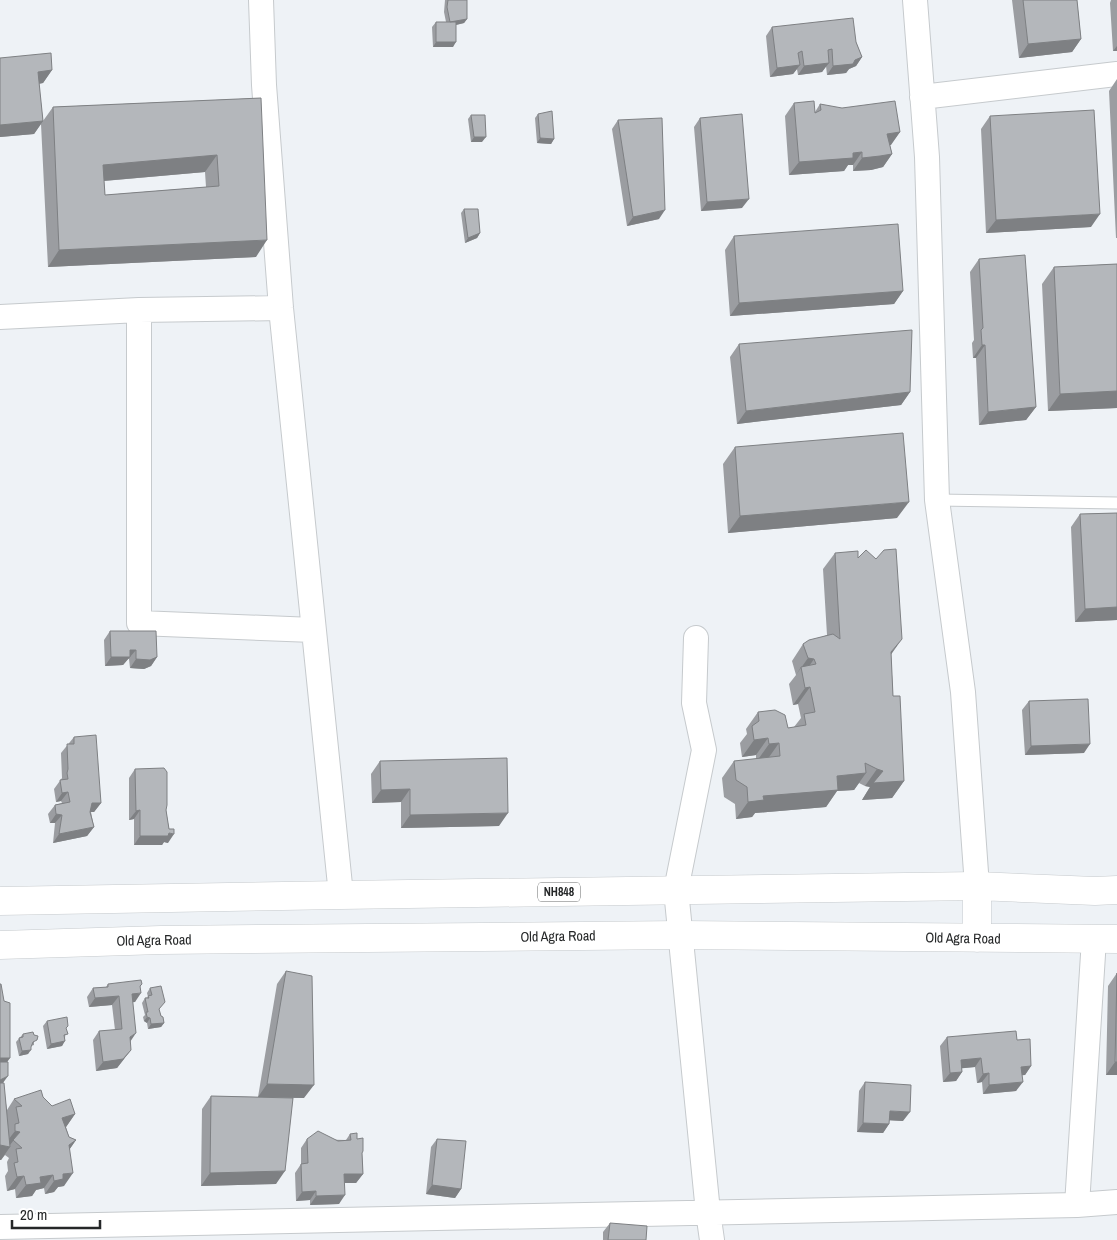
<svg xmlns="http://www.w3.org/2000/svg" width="1117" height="1240" viewBox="0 0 1117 1240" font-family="'Archivo Narrow',sans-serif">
	<rect width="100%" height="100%" fill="#eef2f6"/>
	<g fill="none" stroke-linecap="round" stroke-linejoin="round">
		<g stroke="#c6cacd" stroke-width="13">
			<path id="service" d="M937 500 1117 503"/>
		</g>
		<g stroke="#c6cacd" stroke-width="26">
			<path id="minor" d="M261 0 264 85 281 308 341 895
				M915 0 927 157 937 500 963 692 977 886
				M922 97 1117 74
				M139 310V623L313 630
				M0 317 139 310 281 308
				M696 638 694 703 704 750 676 890 708 1212 712 1240
				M1094 939 1077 1205 1117 1202
				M0 1227 1077 1205"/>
		</g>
		<g stroke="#c6cacd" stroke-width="29">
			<path id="trunk" d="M977 886V938
				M0 901 341 895 977 886 1095 891 1117 890
				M0 945 161 940 681 935 1117 939"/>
		</g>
		<use href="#service" stroke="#fff" stroke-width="11"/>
		<use href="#minor" stroke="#fff" stroke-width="24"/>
		<use href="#trunk" stroke="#fff" stroke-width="28"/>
	</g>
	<path fill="#9b9da1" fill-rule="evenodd" d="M445 0H467V19L464 23 456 25 453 47H433L432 27 436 22H446L444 12Z
		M1012 0H1077L1081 39 1072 52 1019 58Z
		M1111 0H1117V51H1113L1110 3Z
		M772 27 856 42 862 57 856 66 849 69 846 73 827 75 826 66 822 72 798 75 797 69 793 74 770 77 766 36Z
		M0 58 52 70 43 83 39 84 43 121 53 107 261 98 256 257 48 267 41 124 34 134 0 137ZM205 172 206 187 105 195 104 181Z
		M1117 79V238H1116L1109 91Z
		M794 103 815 112 820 104 900 132 890 145 892 154 883 167 871 170 853 171V165H848L844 171 789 175 785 116Z
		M538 114 554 139 551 144 537 143 535 118Z
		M471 115 482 142H471L468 119Z
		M990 116 1091 227 986 233 981 129Z
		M700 118 742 208 701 211 694 127Z
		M618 120 659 219 627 226 612 129Z
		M464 209 480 233 477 238 465 243 461 213Z
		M734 236 903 291 894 304 730 316 725 250Z
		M979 259 1036 407 1026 420 979 425 976 358H973L972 343 974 340 970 272Z
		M1117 264V408L1048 411 1042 284 1054 267Z
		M739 344 910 392 901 405 737 424 730 357Z
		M735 447 897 518 728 533 723 464Z
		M1117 513V620L1075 622 1071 527 1080 514Z
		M835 553 858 558 891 654 893 696 904 781 892 798 862 800 870 787 865 786 859 783 854 790 837 791 826 807 755 813 752 817 736 819 735 804 724 797 722 778 734 761 756 759V755L742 757 740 743 747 734 746 729 758 712 788 728 794 727 801 718 798 704 793 705 789 684 796 675 792 661 803 644 827 635 823 569Z
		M110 631 157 657 151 666 144 669 130 668 129 659H128L123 665 105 666 104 640Z
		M1029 701 1084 753 1025 755 1022 710Z
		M74 737 101 803 94 812H91L94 827 87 836 53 843 55 823H50L48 814 55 805 62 803 61 801 56 802 54 789 62 778 61 753Z
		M380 761 499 826 401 828V802L372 803 371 774Z
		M135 769 166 810 169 829 168 843 164 842 162 845H134V819L129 820V778Z
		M286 971 304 1098H293L276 1184 201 1186 202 1109 211 1096 258 1097 277 984Z
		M1117 973V1075H1106L1108 986Z
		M0 984 7 1062 3 1083 7 1110 14 1099 43 1097 52 1106 75 1114 66 1127 69 1137 76 1140 69 1150 64 1186 58 1187 54 1192 45 1194 44 1188 36 1190 32 1196 16 1198 15 1189 7 1191 5 1176 8 1171 7 1162 9 1158 5 1155 1 1160H0Z
		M108 984 140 986 135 1002H133L130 1042 124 1059 117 1068 96 1071 93 1040 99 1031 115 1030 112 1005 89 1007 87 997 93 988 106 987Z
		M150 988 159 1009 161 1016 164 1023 161 1027 148 1029 147 1023 144 1021 143 1017 145 1015 142 1003 145 998 148 997 147 993Z
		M47 1021 66 1029 65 1038 62 1046 47 1049 43 1026Z
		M23 1034 34 1035V1045L31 1046 28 1054 19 1056 16 1042Z
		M947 1037 1017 1040 1031 1066 1025 1075H1022L1016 1091 983 1094 982 1082 977 1083 975 1067 962 1068V1072L956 1081 943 1082 940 1046Z
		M865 1082 903 1121 889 1120V1124L883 1133 857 1132 859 1091Z
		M350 1134 357 1139 362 1153 363 1174 356 1183H344L339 1204 310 1205V1200L296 1201 295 1173 301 1164V1148L307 1139 346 1140Z
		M437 1139 461 1189 455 1198 426 1194 431 1147Z
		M610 1223 646 1240H603V1232Z"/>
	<path fill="#7e8083" d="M467 19 464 23 447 27 450 22Z
		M1081 39 1072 52 1019 58 1028 44Z
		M436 42H456L453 47H433Z
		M1117 46V51H1113Z
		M862 57 856 66 849 69 846 73 827 75 833 66Z
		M829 63 822 72 798 75 804 66Z
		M800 65 793 74 770 77 777 68Z
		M52 70 43 83 29 85 38 72Z
		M43 121 34 134 0 137V125Z
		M900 132 891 145 878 147 887 134Z
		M474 137H486L482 142H471Z
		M540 138 554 139 551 144 537 143Z
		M862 152 853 165H848L844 171 789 175 799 162Z
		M892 154 883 167 871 170 853 171 862 158Z
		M217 155 205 172 91 182 103 165Z
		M749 199 742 208 701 211 707 202Z
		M665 210 659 219 627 226 633 217Z
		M1100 214 1091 227 986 233 996 220Z
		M480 233 477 238 465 243 468 238Z
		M267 240 256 257 48 267 59 250Z
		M903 291 894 304 730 316 739 303Z
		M982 345H985L976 358H973Z
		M1117 391V408L1048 411 1060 394Z
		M910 392 901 405 737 424 746 411Z
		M1036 407 1026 420 979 425 988 412Z
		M909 502 897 518 728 533 740 516Z
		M1117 607V620L1075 622 1085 609Z
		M902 639 890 656 891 652Z
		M130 650H136L123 665 105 666 111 657Z
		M157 657 151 666 144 669 130 668 136 659Z
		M808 658 814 659 803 675 801 667 796 675Z
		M810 687 798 704 793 705 805 688Z
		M768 738 756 755 742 757 754 740Z
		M779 743 767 760 757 761 769 744Z
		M1090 744 1084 753 1025 755 1031 746Z
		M877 769 883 771 904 781 892 798 862 800 870 787 865 786Z
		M866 773 854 790 837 791 826 807 755 813 752 817 736 819 748 802 763 796 837 776Z
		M410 789 401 802 372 803 381 790Z
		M68 792 61 801 56 802 62 793Z
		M92 803H101L94 812H86Z
		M140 810 134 819 129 820 136 811Z
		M508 813 499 826 401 828 410 815Z
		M56 814 62 815 55 823H50Z
		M94 827 87 836 53 843 59 834Z
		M169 833 174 834 168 843 164 842 162 845H134L140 836Z
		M142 984 135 994 141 993 135 1002 126 1003 132 994Z
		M119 996 112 1005 89 1007 95 998Z
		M147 1017 150 1018 147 1023 144 1021Z
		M164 1023 161 1027 148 1029 151 1024Z
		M136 1033 130 1042V1037Z
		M65 1041 62 1046 47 1049 51 1044Z
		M31 1050 28 1054 19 1056 22 1051Z
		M131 1050 117 1068 96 1071 103 1062Z
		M0 1058H10L1 1071H0Z
		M981 1058 975 1067 955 1069 961 1060Z
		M1115 1062H1117V1075H1106Z
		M1031 1066 1025 1075 1015 1076 1021 1067Z
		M962 1072 956 1081 943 1082 950 1073Z
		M989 1073 982 1082 977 1083 983 1074Z
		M8 1076 0 1087V1080Z
		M1023 1082 1016 1091 983 1094 989 1085Z
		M267 1084 314 1085 304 1098 258 1097Z
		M890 1111 910 1112 903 1121 883 1120Z
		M75 1114 66 1127 53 1132 62 1118Z
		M863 1123 889 1124 883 1133 857 1132Z
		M15 1131 20 1132 10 1145 5 1144Z
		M76 1140 67 1153 69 1145Z
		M0 1145 10 1147 1 1160H0Z
		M285 1171 276 1184 201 1186 210 1173Z
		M73 1173 64 1186 58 1187 54 1192 45 1194 54 1181 63 1174Z
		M344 1174H363L356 1183H338Z
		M53 1175 44 1188 36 1190 32 1196 16 1198 26 1185 40 1177Z
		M24 1176 15 1189 7 1191 17 1177Z
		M432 1185 461 1189 455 1198 426 1194Z
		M316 1191 310 1200 296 1201 302 1192Z
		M345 1195 339 1204 310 1205 316 1196Z"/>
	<path fill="#b4b7bb" stroke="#7e8083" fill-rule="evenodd" d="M448 0H467V19L450 22 447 7Z
		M1023 0H1077L1081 39 1028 44Z
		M853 18 856 42 862 57 855 60 853 64 833 66 832 49 828 50 829 63 804 66 802 51 798 53 800 65 777 68 772 27Z
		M436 22H456V42H436Z
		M51 53 52 70 38 72 43 121 0 125V58Z
		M261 98 267 240 59 250 53 107ZM217 155 219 186 105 195 103 165Z
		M814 101 815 113 821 110 820 104 842 108 895 101 900 132 887 134 892 154 880 156 862 158V152L853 153V158L799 162 794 103Z
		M1094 110 1100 214 996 220 990 116Z
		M552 111 554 139 540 138 538 114Z
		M742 114 749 199 707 202 700 118Z
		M471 115H485L486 137H474Z
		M662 118 665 210 633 217 618 120Z
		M464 209H478L480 233 468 238Z
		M898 224 903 291 739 303 734 236Z
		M1025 255 1036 407 988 412 985 345H982L981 330 983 328 979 259Z
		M1117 264V391L1060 394 1054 267Z
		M912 330 910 392 746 411 739 344Z
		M903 433 909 502 740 516 735 447Z
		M1117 513V607L1085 609 1080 514Z
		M896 549 902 639 891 652 893 696H900L904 781 873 783 883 771 877 769 865 763 866 773 837 776 838 790 763 796 764 800 748 802 747 787 736 780 734 761 780 756 779 743 769 744 768 738 754 740 752 726 759 721 758 712 775 710 785 715 788 728 806 725 804 714 815 712 810 687 805 688 801 667 816 664 814 659 808 658 803 644 809 640 833 634 840 639 835 553 858 551V558L866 550 876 559 884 550Z
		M110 631H156L157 657 150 660 136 659V650H130V657H111Z
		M1088 699 1090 744 1031 746 1029 701Z
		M96 735 101 803H92L90 812 94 827 59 834 62 815 56 814 55 805 70 802 68 792 62 793 60 780 68 779 67 773 68 769 67 744H74V737Z
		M507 758 508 813 410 815V789L381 790 380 761Z
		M164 768 167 772V805L166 810 169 829H174V834L169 833 168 836H140V810L136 811 135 769Z
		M286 971 312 976 314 1085 267 1084Z
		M1117 973V1062H1115Z
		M141 980 142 984 140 986 141 993 132 994 136 1033 130 1037 131 1050 123 1059 103 1062 99 1031 122 1029 119 996 95 998 93 988 108 987V984Z
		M0 984H1L4 1001 10 1003V1058H0Z
		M161 986 165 1002 159 1009 161 1016 163 1017 164 1023 151 1024 150 1018 147 1017 146 1012H148L145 998H149L148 996 152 995 150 988Z
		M67 1017 68 1026 66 1028 68 1034 64 1035 65 1041 51 1044 47 1021Z
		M1016 1031 1017 1040 1030 1039 1031 1066 1021 1067 1023 1082 989 1085V1073L983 1074 981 1058 961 1060 962 1072 950 1073 947 1037Z
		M33 1032 34 1035 38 1036 37 1040 33 1042 31 1047V1050L22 1051 19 1038 23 1037V1034Z
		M0 1062H8V1076L0 1080Z
		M865 1082 911 1085 910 1112 890 1111 889 1124 863 1123Z
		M0 1083H4L10 1147 0 1145Z
		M41 1090 43 1097 52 1106 70 1099 75 1114 62 1118 69 1137 76 1140 69 1145 73 1173 63 1174V1179L54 1181 53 1175 40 1177 41 1183 26 1185 24 1176 17 1177 14 1163 18 1162 16 1149 22 1148 13 1140 20 1132 15 1131V1124L19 1123 16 1107 22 1106 14 1099Z
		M211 1096 293 1098 285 1171 210 1173Z
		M318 1131 338 1141 351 1140 350 1134 357 1133V1139L363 1138V1151L362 1153 363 1174H344L345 1195 316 1196V1191L302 1192 301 1164 308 1163 307 1139Z
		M437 1139 466 1141 461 1189 432 1185Z
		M610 1223 647 1226 646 1240H608Z"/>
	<g text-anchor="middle" stroke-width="4" stroke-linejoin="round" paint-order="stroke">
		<rect fill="#fff" stroke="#666868" stroke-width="1" x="538" y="882.5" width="42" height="19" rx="4"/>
		<g font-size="12" font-weight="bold" fill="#252728">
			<text x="559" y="896">NH848</text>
		</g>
		<g font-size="14" fill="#252728" stroke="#fff">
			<text transform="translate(558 936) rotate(-1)" y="5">Old Agra Road</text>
			<text transform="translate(963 938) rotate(1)" y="5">Old Agra Road</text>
			<text transform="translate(154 940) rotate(-1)" y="5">Old Agra Road</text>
		</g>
	</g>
	<path d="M12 1220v8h88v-8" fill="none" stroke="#252728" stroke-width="2.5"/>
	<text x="20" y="1220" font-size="15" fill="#252728" stroke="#ffffff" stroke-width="4" paint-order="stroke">20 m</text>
</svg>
